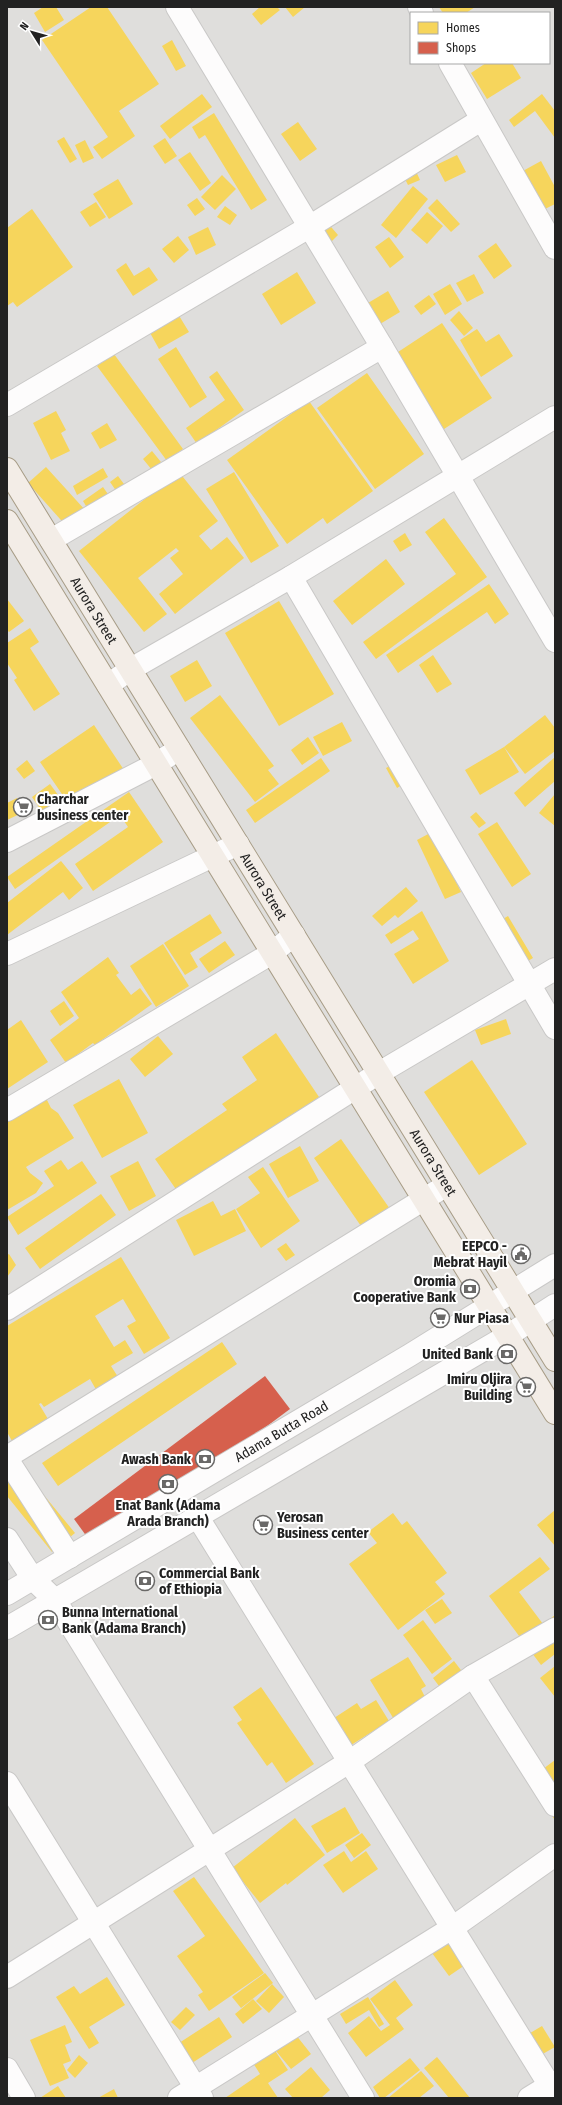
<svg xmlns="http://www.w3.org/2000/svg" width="562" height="2105" viewBox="0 0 562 2105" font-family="'Fira Sans Condensed',sans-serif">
	<rect width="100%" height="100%" fill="#f0eeeb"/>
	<path fill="#dfdedc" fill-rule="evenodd" d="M7 7H555V2098H7ZM411 13H549V63H411Z"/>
	<path fill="#f6d55c" d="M43 7H56L64 20 45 32 34 13Z
		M91 7H107L159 84 119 111 135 136 102 159 93 147 108 137 42 40Z
		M260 7H277L280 10 261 25 252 14Z
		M285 7H305L293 17Z
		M439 7H475L466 13H443Z
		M172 40 186 66 176 71 162 46Z
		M486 63H512L521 78 487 99 471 73Z
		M202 94 212 107 170 139 160 126Z
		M542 94 555 111V138L535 111 514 127 509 120Z
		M214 113 267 200 251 210 205 135 199 139 192 127Z
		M298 122 317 149 300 161 281 134Z
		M64 137 77 159 70 163 57 141Z
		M165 138 177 156 165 164 153 146Z
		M85 140 94 158 83 163 75 145Z
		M190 152 211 183 200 191 178 160Z
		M457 155 466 172 445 182 436 165Z
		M541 161 555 187V204L543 210 521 172Z
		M414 167 420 180 408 185 402 173Z
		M222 175 236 189 215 210 201 197Z
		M118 179 133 204 109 219 93 194Z
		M413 186 428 199 396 238 381 225Z
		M197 198 205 209 195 216 187 205Z
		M437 199 460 224 451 232 428 208Z
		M96 202 106 217 90 227 80 212Z
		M225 206 237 215 230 225 217 217Z
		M32 209 73 267 17 307 13 302 7 306V228Z
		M427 212 443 226 427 244 411 230Z
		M326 221 338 235 330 243 317 229Z
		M208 227 216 245 196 255 188 237Z
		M178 236 189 250 174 263 162 249Z
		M389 237 404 257 390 268 375 247Z
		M496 243 512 266 494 279 478 256Z
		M126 263 134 276 149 267 158 280 133 296 116 270Z
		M297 272 316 303 281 325 262 294Z
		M474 274 484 293 467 302 456 283Z
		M450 284 462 304 445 315 433 294Z
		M388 291 400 312 380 324 368 303Z
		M429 295 436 304 421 315 414 306Z
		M459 311 473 328 464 336 450 320Z
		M178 314 189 332 159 349 149 331Z
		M442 323 492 398 444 429 395 354Z
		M477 329 486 342 499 334 513 356 481 377 460 340Z
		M176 347 207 397 190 408 158 359Z
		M114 354 183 449 167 461 97 366Z
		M217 371 244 410 197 444 186 428 225 400 209 377Z
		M367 373 424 454 375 489 317 408Z
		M309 401 373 491 327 524 323 518 287 544 227 460Z
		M56 411 66 430 61 433 70 451 51 460 33 423Z
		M107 423 117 440 100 449 91 433Z
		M152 451 161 462 152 470 143 459Z
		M46 467 86 511 68 528 28 483Z
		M103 468 108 477 77 495 73 486Z
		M179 472 218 521 199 536 211 550 227 537 244 558 175 614 159 594 183 574 170 558 179 551 176 548 138 578 167 614 144 632 79 551Z
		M234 472 279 546 251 563 206 489Z
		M118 476 127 488 119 495 110 482Z
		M103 487 110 497 89 511 83 501Z
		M444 518 487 577 376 659 363 642 456 574 425 532Z
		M405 533 412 545 400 552 393 541Z
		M386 559 405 584 352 625 333 601Z
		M489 584 509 614 495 624 487 612 398 673 386 655Z
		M7 599 24 621 9 632 7 630Z
		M279 601 334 694 279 726 225 633Z
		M30 628 39 642 30 648 60 694 34 711 14 680 17 678 7 663V643Z
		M433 655 452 684 437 693 419 665Z
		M197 660 212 686 185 702 170 676Z
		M220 695 274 766 268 770 279 784 255 802 190 718Z
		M545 715 555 728V751L525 774 504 747Z
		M342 722 352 741 323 756 313 737Z
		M94 725 132 782 77 816 40 762Z
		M308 737 319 753 302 765 291 750Z
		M504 747 519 772 480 795 465 770Z
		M555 757V781L525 807 514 793Z
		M321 758 330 771 255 823 246 810Z
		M27 760 35 771 24 779 16 769Z
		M401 760 412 779 397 788 386 768Z
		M50 784 70 811 51 825 32 797Z
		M129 792 163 842 93 891 75 864 128 827 120 815 15 889 7 877Z
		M555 794V826L539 813Z
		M17 798 24 812 7 820V803Z
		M476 812 486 823 479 828 470 817Z
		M497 822 531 874 512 887 478 834Z
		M432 832 461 892 445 899 417 840Z
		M61 861 83 888 69 900 63 892 7 935V903Z
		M406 887 418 901 398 918 395 915 382 926 372 916Z
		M422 911 449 961 413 984 394 954 419 939 413 930 391 944 385 935Z
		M210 914 222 933 190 953 198 967 185 975 164 943Z
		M508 916 533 958 516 968 491 926Z
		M225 941 235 955 209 973 199 959Z
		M163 944 189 986 156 1007 130 966Z
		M108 957 119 973 116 975 131 995 140 988 152 1004 95 1045 93 1043 66 1063 50 1040 79 1018 61 992Z
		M64 1001 74 1016 60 1026 50 1011Z
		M506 1019 511 1034 481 1045 475 1030Z
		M21 1020 48 1062 7 1089V1030Z
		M276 1033 319 1097 249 1145 182 1198 155 1159 227 1110 222 1104 257 1080 242 1057Z
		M158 1036 173 1054 145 1077 130 1059Z
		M472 1060 527 1144 479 1175 424 1092Z
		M119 1079 148 1133 102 1158 73 1105Z
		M45 1096 51 1108 58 1113 74 1138 26 1167 30 1173 43 1183 36 1193 7 1210V1119Z
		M341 1139 390 1209 363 1229 314 1158Z
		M300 1146 319 1181 288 1198 269 1164Z
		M61 1160 68 1170 82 1161 97 1183 18 1235 7 1217 54 1186 44 1171Z
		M138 1161 156 1196 129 1211 110 1176Z
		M263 1167 300 1221 261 1248 236 1209 260 1193 248 1177Z
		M101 1194 116 1215 40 1269 25 1248Z
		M213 1201 221 1216 235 1209 246 1231 194 1256 176 1220Z
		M286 1243 295 1255 286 1261 277 1249Z
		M9 1254 16 1265 7 1277V1255Z
		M121 1257 170 1338 144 1354 127 1326 136 1321 123 1299 95 1316 114 1347 125 1340 133 1353 111 1366 120 1380 98 1393 90 1379 44 1407 41 1403 39 1404 48 1419 12 1441 7 1432V1326Z
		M222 1342 237 1364 58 1486 42 1463Z
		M20 1466 75 1533 52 1552 7 1496V1476Z
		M555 1510V1546L537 1525Z
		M393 1513 402 1525 407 1521 447 1573 435 1582 445 1594 398 1630 349 1564 377 1543 368 1532Z
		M540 1557 550 1569 519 1592 543 1624 555 1615V1654L541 1665 489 1596Z
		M442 1599 452 1613 435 1624 425 1610Z
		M423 1620 452 1659 432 1674 403 1635Z
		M408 1657 426 1686 421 1689 427 1701 395 1721 370 1680Z
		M454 1661 467 1678 445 1694 433 1678Z
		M555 1666V1697L540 1678Z
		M261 1687 314 1764 286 1783 272 1762 267 1766 237 1723 242 1720 233 1707Z
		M376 1700 389 1721 348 1747 331 1720 357 1703 361 1709Z
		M555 1760V1783L548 1788 555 1797V1820L527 1781Z
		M345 1807 360 1833 327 1853 311 1826Z
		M295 1818 325 1855 287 1885 286 1883 260 1903 232 1868Z
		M362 1833 371 1845 354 1858 345 1845Z
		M344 1851 351 1862 366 1851 378 1869 343 1893 323 1865Z
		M194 1877 264 1973 209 2011 198 1995 203 1992 177 1956 205 1936 173 1891Z
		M451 1940 468 1963 449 1976 432 1953Z
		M265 1973 273 1983 241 2008 232 1997Z
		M107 1977 125 2005 89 2027 99 2043 89 2049 56 1997 74 1986 80 1994Z
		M395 1980 413 2005 396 2018 404 2029 366 2057 348 2033 369 2016 381 2031 390 2025 370 1999Z
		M272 1984 284 1997 269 2013 256 2001Z
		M368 1997 384 2024 379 2027 369 2010 346 2024 340 2014Z
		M253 1999 262 2009 243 2024 235 2014Z
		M186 2007 195 2015 180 2030 171 2022Z
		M219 2017 232 2037 189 2065 176 2045Z
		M65 2025 72 2042 65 2045 71 2061 63 2064 69 2078 50 2086 30 2040Z
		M542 2026 555 2047 532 2060 520 2039Z
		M296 2035 311 2054 291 2069 276 2051Z
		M274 2049 288 2070 268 2083 278 2098H225L260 2074 253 2063Z
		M79 2055 88 2063 75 2078 67 2070Z
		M437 2057 470 2098H449L424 2068Z
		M410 2058 420 2070 384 2098H380L373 2087Z
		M311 2067 330 2090 321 2098H293L285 2089Z
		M421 2071 434 2086 419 2098H388Z
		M58 2086 66 2098H40Z
		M114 2089 118 2098H98Z"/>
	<path fill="#d6604d" d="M265 1376 290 1409 98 1552 74 1519Z"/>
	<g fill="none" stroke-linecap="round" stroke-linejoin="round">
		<g stroke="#c9c8c7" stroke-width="24">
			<g id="minor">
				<path d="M177 7 382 347 555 641"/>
				<path d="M419 7 422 13"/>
				<path d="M450 63 555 248"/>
				<path d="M7 405 309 227 481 120"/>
				<path d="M51 540 382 347"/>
				<path d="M291 577 555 1028"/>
				<path d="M108 685 131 669 291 577 555 417"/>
				<path d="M7 841 156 764 179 749"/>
				<path d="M7 954 238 844"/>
				<path d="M7 1110 272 953 294 935"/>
				<path d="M7 1309 379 1073 555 969"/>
				<path d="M7 1457 447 1185"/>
				<path d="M7 1459 70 1557"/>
				<path d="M197 1516 555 2094"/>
				<path d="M7 1539 33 1579 55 1600 363 2098"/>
				<path id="s1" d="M7 1594 410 1355 555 1265"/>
				<path d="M7 1628 507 1336 555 1305"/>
				<path d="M473 1676 555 1805"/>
				<path d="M7 1783 202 2098"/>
				<path d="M7 1977 349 1762 473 1676 555 1629"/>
				<path d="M7 2069 24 2098"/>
				<path d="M179 2098 452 1928 555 1855"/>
				<path d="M529 2098 555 2082"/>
			</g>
		</g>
		<g stroke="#a79c86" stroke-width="24">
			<g id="major">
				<path id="s2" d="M7 469 555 1360"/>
				<path d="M7 521 555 1413"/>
			</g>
		</g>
		<use href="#minor" stroke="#fdfcfc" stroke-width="22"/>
		<use href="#major" stroke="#f3ede7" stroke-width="22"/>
	</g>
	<defs>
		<g id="supermarket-ring" transform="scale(1)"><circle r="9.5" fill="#fff" stroke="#6a6968" stroke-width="1.5"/><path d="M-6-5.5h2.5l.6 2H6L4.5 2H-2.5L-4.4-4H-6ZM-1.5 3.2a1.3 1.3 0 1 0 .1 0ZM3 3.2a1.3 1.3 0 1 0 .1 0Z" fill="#6a6968"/></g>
		<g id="civic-ring" transform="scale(1)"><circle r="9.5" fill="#fff" stroke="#6a6968" stroke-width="1.5"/><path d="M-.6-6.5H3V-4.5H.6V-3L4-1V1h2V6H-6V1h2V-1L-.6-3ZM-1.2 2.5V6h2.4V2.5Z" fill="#6a6968"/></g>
		<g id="bank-ring" transform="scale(1)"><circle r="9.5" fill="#fff" stroke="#6a6968" stroke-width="1.5"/><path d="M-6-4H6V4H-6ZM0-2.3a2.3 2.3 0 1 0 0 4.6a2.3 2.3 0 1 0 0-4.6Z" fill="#6a6968"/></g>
	</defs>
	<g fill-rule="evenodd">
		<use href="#supermarket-ring" x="23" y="807"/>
		<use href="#civic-ring" x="521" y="1254"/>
		<use href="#bank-ring" x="470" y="1289"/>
		<use href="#supermarket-ring" x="440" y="1318"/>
		<use href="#bank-ring" x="507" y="1354"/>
		<use href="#supermarket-ring" x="526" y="1387"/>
		<use href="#bank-ring" x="205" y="1459"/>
		<use href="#bank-ring" x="168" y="1484"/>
		<use href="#supermarket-ring" x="263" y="1525"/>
		<use href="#bank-ring" x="145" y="1581"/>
		<use href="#bank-ring" x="48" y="1620"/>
	</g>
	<g text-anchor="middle" stroke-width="4" stroke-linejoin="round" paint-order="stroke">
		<g font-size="14" fill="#222" stroke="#fff">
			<text dy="5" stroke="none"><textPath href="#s2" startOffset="166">Aurora Street</textPath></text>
			<text dy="5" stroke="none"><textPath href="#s2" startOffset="490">Aurora Street</textPath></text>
			<text dy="5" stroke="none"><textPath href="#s2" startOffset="814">Aurora Street</textPath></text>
			<text dy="5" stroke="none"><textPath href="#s1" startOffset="319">Adama Butta Road</textPath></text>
		</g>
		<g font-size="14" font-weight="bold" fill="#222" stroke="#fff" text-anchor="start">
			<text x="37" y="804">Charchar<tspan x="37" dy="16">business center</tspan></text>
			<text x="507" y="1251" text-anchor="end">EEPCO -<tspan x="507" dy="16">Mebrat Hayil</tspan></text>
			<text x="456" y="1286" text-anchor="end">Oromia<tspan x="456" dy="16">Cooperative Bank</tspan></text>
			<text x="454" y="1323">Nur Piasa</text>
			<text x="493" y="1359" text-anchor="end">United Bank</text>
			<text x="512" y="1384" text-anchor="end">Imiru Oljira<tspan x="512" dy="16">Building</tspan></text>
			<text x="191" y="1464" text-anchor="end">Awash Bank</text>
			<text x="168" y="1510" text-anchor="middle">Enat Bank (Adama<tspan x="168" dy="16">Arada Branch)</tspan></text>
			<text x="277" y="1522">Yerosan<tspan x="277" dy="16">Business center</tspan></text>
			<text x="159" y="1578">Commercial Bank<tspan x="159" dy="16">of Ethiopia</tspan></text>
			<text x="62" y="1617">Bunna International<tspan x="62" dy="16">Bank (Adama Branch)</tspan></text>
		</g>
	</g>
	<rect width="562" height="2105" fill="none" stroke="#222222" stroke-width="16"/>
	<rect x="410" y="12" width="140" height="52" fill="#ffffff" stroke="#a7a7a7"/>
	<rect x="418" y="22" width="20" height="12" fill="#f6d55c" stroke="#a7a7a7"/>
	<text x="446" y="32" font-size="12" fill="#222222">Homes</text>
	<rect x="418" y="42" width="20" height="12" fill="#d6604d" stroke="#a7a7a7"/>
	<text x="446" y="52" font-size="12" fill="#222222">Shops</text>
	<g transform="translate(32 32) rotate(307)" stroke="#ffffff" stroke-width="3" paint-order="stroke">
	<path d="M0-3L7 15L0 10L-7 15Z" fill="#222222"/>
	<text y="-6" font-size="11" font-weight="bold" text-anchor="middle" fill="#222222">N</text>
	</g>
</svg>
